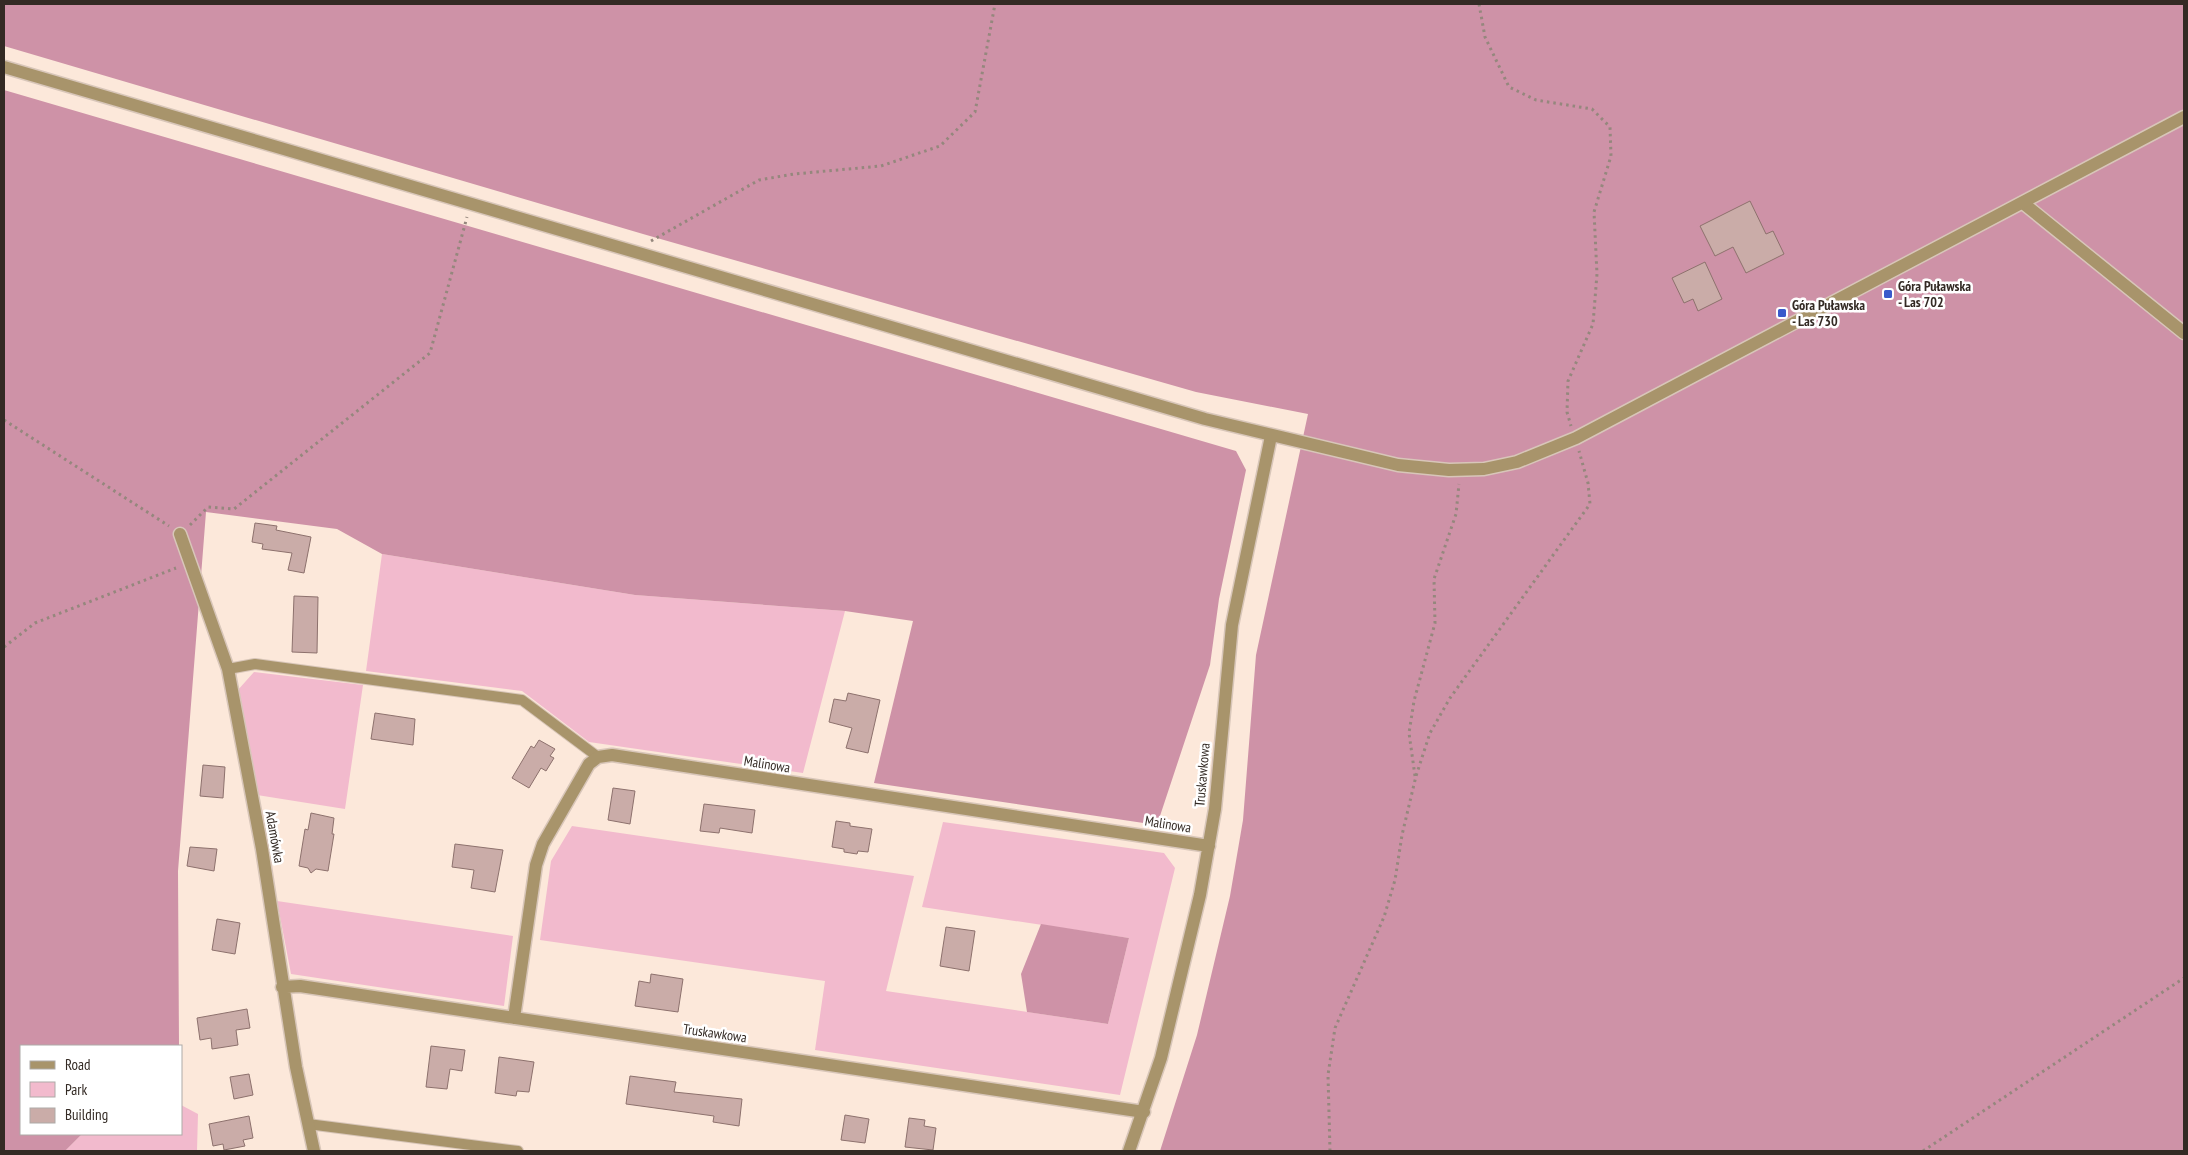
<svg xmlns="http://www.w3.org/2000/svg" width="2188" height="1155" viewBox="0 0 2188 1155" font-family="'PT Sans Narrow',sans-serif">
	<rect width="100%" height="100%" fill="#fce8da"/>
	<path fill="#f2bacd" d="M382 554 635 595 845 611 803 773 589 742 522 691 366 671Z
		M254 672 363 685 345 809 257 795 237 691Z
		M943 822 1164 853 1175 868 1120 1095 815 1050 825 981 540 940 551 861 572 826 914 876 886 991 1108 1024 1129 938 922 907Z
		M277 901 513 936 504 1006 291 974Z
		M181 1105 198 1114 197 1151H65L82 1134H181Z"/>
	<path fill="#ce92a7" d="M4 4H2184V1151H1160L1197 1035 1230 896 1243 820 1256 655 1308 414 1196 392 643 234 4 46Z
		M4 90 1236 451 1246 470 1219 599 1210 665 1157 825 874 783 913 621 845 611 635 595 382 554 337 529 206 512 178 871 179 1046H21V1134H82L65 1151H4Z
		M1041 924 1129 938 1108 1024 1027 1012 1021 974Z"/>
	<path fill="#caaca8" stroke="#8d716d" d="M1750 201 1766 234 1773 231 1784 254 1746 273 1733 247 1715 256 1700 226Z
		M1705 262 1722 299 1698 311 1693 299 1684 303 1672 278Z
		M255 523 277 526 276 530 311 537 304 573 288 570 292 553 262 549 263 544 252 542Z
		M294 596 318 597 317 653 292 652Z
		M848 693 880 700 868 753 846 748 852 728 829 722 834 699 846 701Z
		M375 713 415 719 413 745 371 739Z
		M539 740 555 749 550 756 554 758 546 771 541 768 529 788 512 778 531 746 534 748Z
		M203 765 225 767 223 798 200 796Z
		M613 788 635 791 630 824 608 820Z
		M704 804 755 810 752 833 720 828 719 833 700 831Z
		M311 813 334 818 332 834H334L328 871 316 869 311 873 308 868 299 866 305 829 308 830Z
		M836 821 850 823V826L872 829 868 852 858 851 857 854 844 852V849L832 847Z
		M455 844 503 850 495 892 471 888 474 870 452 867Z
		M190 847 217 849 214 871 187 866Z
		M217 919 240 923 235 954 212 950Z
		M946 927 975 931 969 971 940 966Z
		M651 974 683 979 678 1012 635 1006 639 981 650 983Z
		M247 1009 250 1028 236 1030 238 1045 212 1049 211 1038 200 1040 197 1018Z
		M431 1046 465 1050 462 1071 450 1069 447 1089 426 1087Z
		M499 1057 534 1062 529 1092 517 1091 516 1096 495 1093Z
		M249 1074 253 1095 234 1099 230 1077Z
		M630 1076 676 1082 674 1092 742 1099 739 1126 713 1122 714 1116 626 1104Z
		M845 1115 869 1119 865 1143 841 1140Z
		M249 1116 253 1138 243 1140 245 1146 224 1150 223 1144 213 1146 209 1124Z
		M909 1118 925 1120 924 1126 936 1128 933 1150 905 1147Z"/>
	<g fill="none" stroke-linecap="round" stroke-linejoin="round">
		<g stroke="#d8c6b9" stroke-width="12">
			<path id="service" d="M228 669 255 664 522 700 598 757
				M308 1124 518 1151"/>
		</g>
		<g stroke="#d8c6b9" stroke-width="15">
			<path id="minor" d="M2023 203 2184 333
				M180 534 228 669 262 849 296 1067 314 1151
				M282 987 300 986 1144 1112
				M514 1018 536 865 543 844 589 764 598 757 612 755 1209 846
				M1129 1151 1161 1058 1200 895 1215 809 1232 625 1271 436"/>
		</g>
		<g stroke="#d8c6b9" stroke-width="15">
			<path id="tertiary" d="M4 67 1205 419 1398 465 1449 470 1484 469 1517 462 1576 438 2184 117"/>
		</g>
		<path stroke="#95877d" stroke-width="3" stroke-dasharray="2.5 4" stroke-linecap="butt" d="M1479 4 1485 37 1509 87 1536 100 1592 109 1610 127 1611 156 1594 212 1597 274 1593 324 1568 381 1567 412 1571 426
			M651 241 759 180 794 174 881 166 940 146 975 112 995 4
			M4 420 169 526
			M190 525 208 507 234 509 430 353 467 217
			M4 647 35 623 176 568
			M1415 776 1409 733 1414 701 1435 623 1434 579 1456 514 1459 484
			M1330 1151 1328 1075 1335 1028 1384 917 1395 880 1402 835 1416 776 1430 733 1450 698 1590 504 1588 483 1579 451
			M1923 1151 2184 978"/>
		<use href="#service" stroke="#a8946b" stroke-width="10"/>
		<use href="#minor" stroke="#a8946b" stroke-width="12"/>
		<use href="#tertiary" stroke="#a8946b" stroke-width="12"/>
	</g>
	<g fill="#3a5acb" stroke="#fff" stroke-width="2">
		<rect x="1883" y="289" width="10" height="10" rx="2.5"/>
		<rect x="1777" y="308" width="10" height="10" rx="2.5"/>
	</g>
	<g text-anchor="middle" stroke-width="5" stroke-linejoin="round" paint-order="stroke">
		<g font-size="14" font-weight="bold" fill="#332a24" stroke="#fff" text-anchor="start">
			<text x="1898" y="291">Góra Puławska<tspan x="1898" dy="16">- Las 702</tspan></text>
			<text x="1792" y="310">Góra Puławska<tspan x="1792" dy="16">- Las 730</tspan></text>
		</g>
		<g font-size="14" fill="#332a24" stroke="#fff">
			<text transform="translate(767 764) rotate(9)" y="5">Malinowa</text>
			<text transform="translate(1202 775) rotate(-85)" y="5">Truskawkowa</text>
			<text transform="translate(1168 824) rotate(9)" y="5">Malinowa</text>
			<text transform="translate(275 837) rotate(80)" y="5">Adamówka</text>
			<text transform="translate(715 1033) rotate(8)" y="5">Truskawkowa</text>
		</g>
	</g>
	<rect width="2188" height="1155" fill="none" stroke="#332a24" stroke-width="10"/>
	<rect x="20" y="1045" width="162" height="90" fill="#ffffff" stroke="#adaaa7"/>
	<rect x="30" y="1061" width="25" height="8" fill="#a8946b" stroke="#adaaa7"/>
	<text x="65" y="1070" font-size="15" fill="#332a24">Road</text>
	<rect x="30" y="1082" width="25" height="15" fill="#f2bacd" stroke="#adaaa7"/>
	<text x="65" y="1095" font-size="15" fill="#332a24">Park</text>
	<rect x="30" y="1108" width="25" height="15" fill="#caaca8" stroke="#adaaa7"/>
	<text x="65" y="1120" font-size="15" fill="#332a24">Building</text>
</svg>
